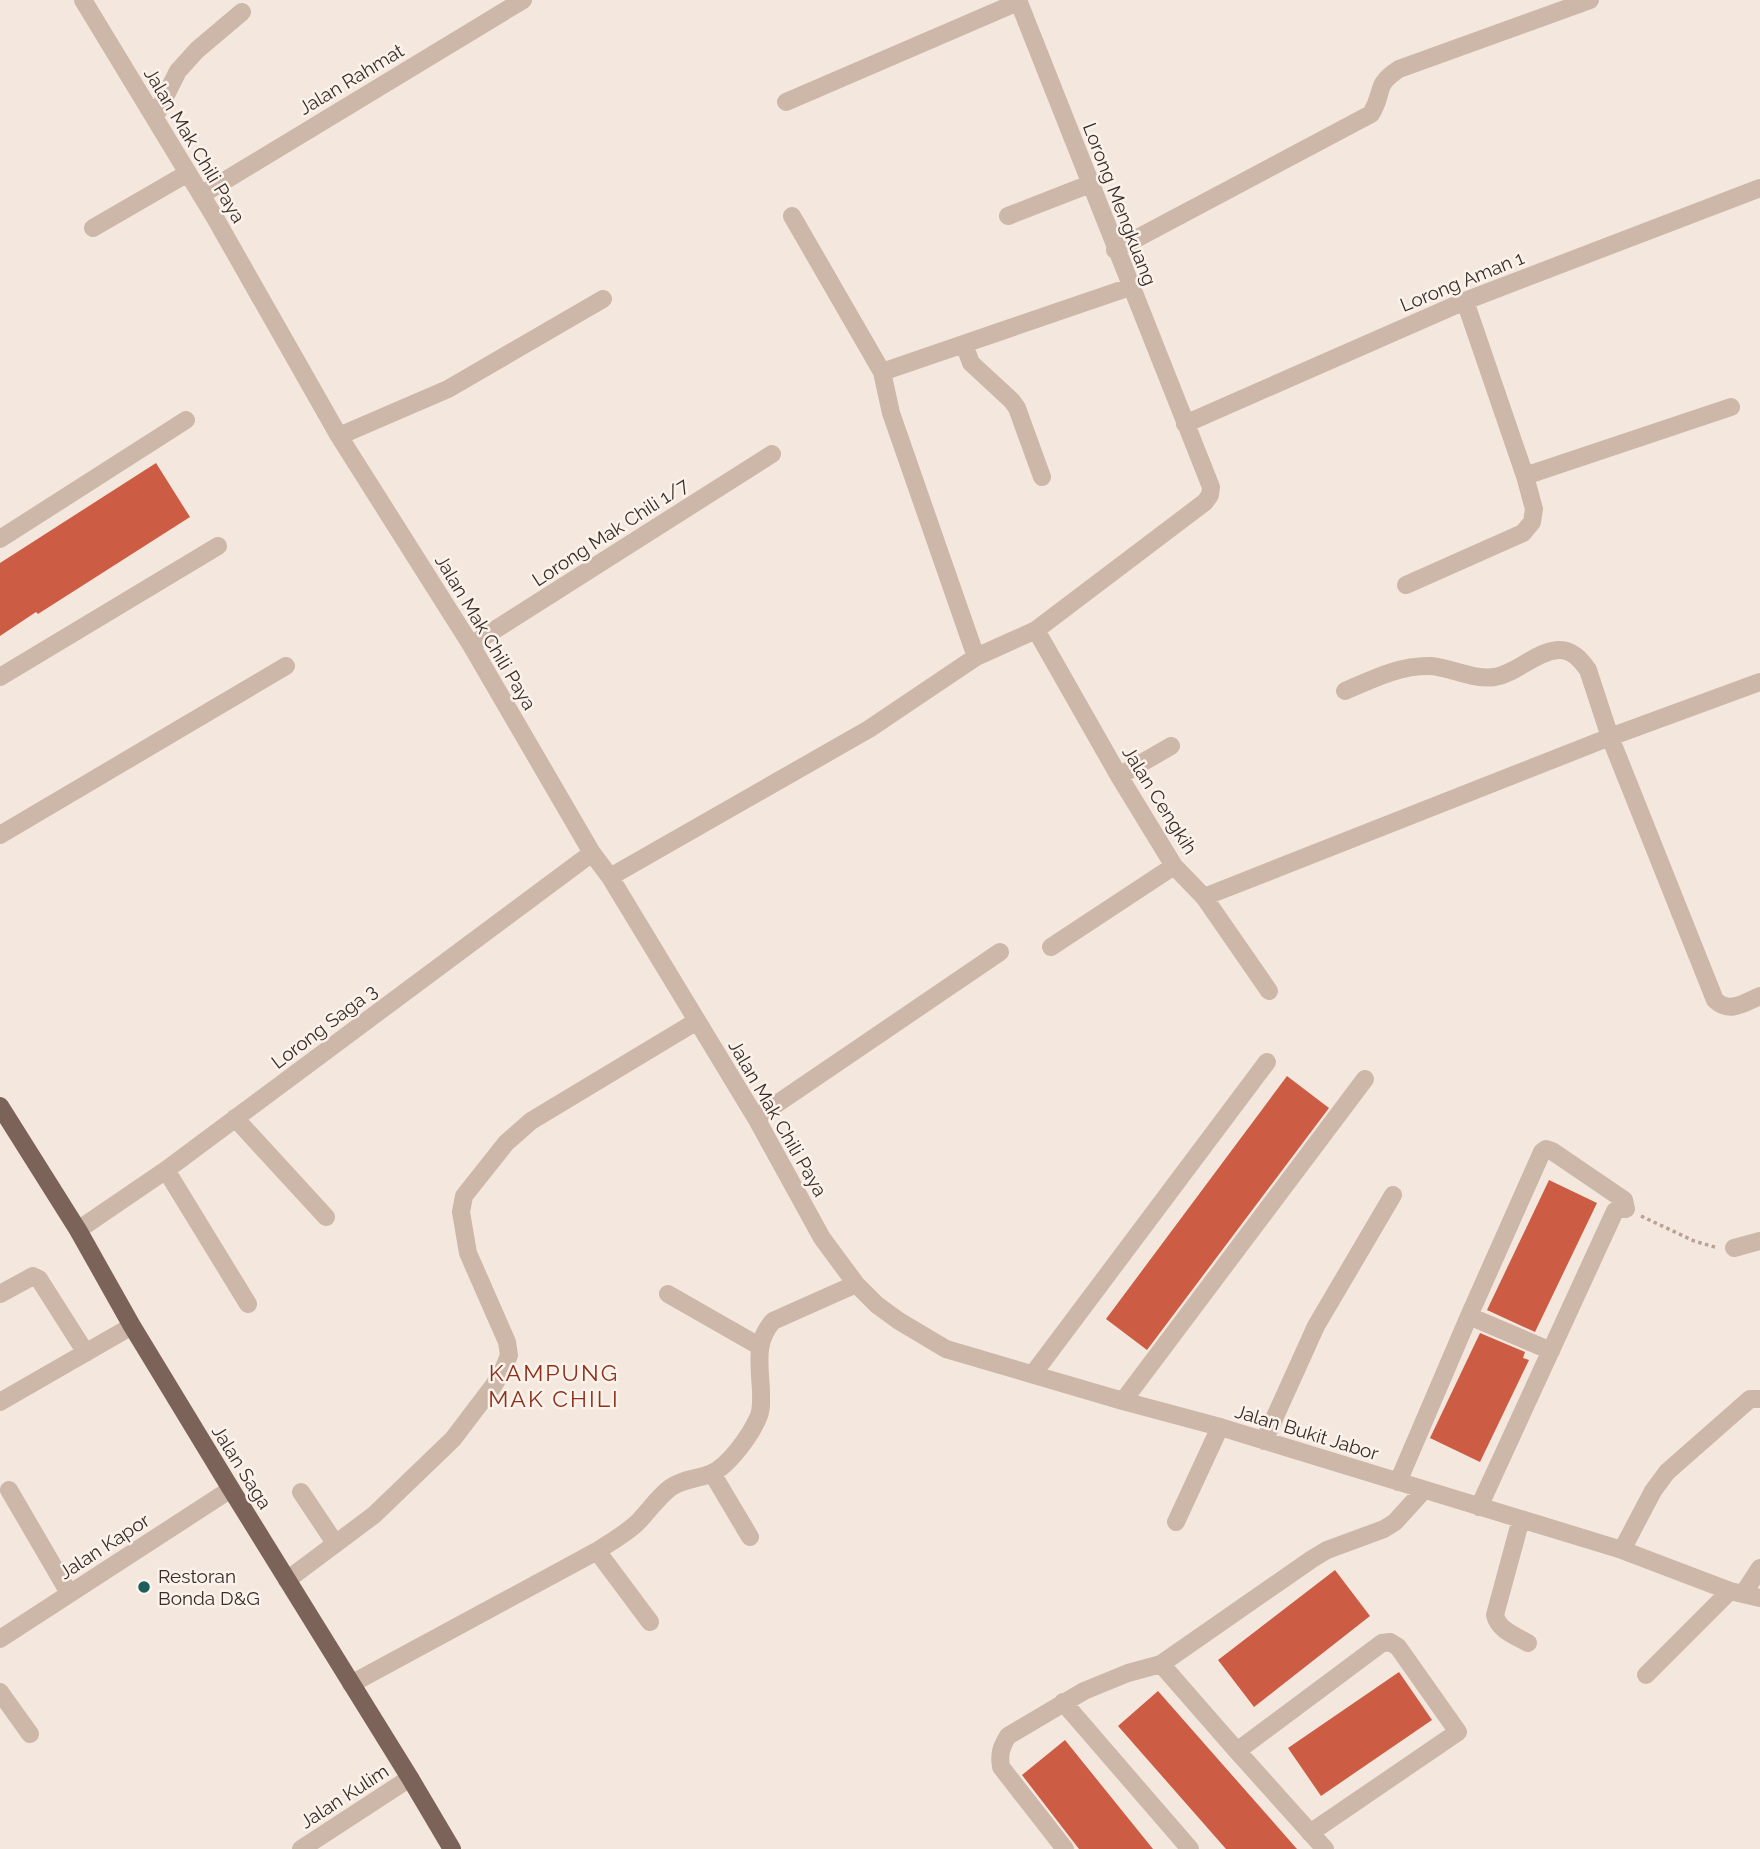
<svg xmlns="http://www.w3.org/2000/svg" width="1760" height="1849" viewBox="0 0 1760 1849" font-family="Raleway,sans-serif">
	<rect width="100%" height="100%" fill="#f4e8de"/>
	<path fill="#cc5d44" d="M156 463 190 517 38 614 36 612 0 636V563Z
		M1287 1076 1329 1108 1147 1350 1106 1319Z
		M1549 1180 1597 1203 1535 1332 1487 1310Z
		M1480 1333 1525 1352 1523 1358 1529 1360 1480 1462 1430 1438Z
		M1335 1570 1370 1616 1254 1707 1218 1660Z
		M1399 1672 1432 1720 1321 1796 1288 1748Z
		M1158 1691 1297 1849H1226L1118 1726Z
		M1065 1740 1153 1849H1079L1022 1775Z"/>
	<g fill="none" stroke-linecap="round" stroke-linejoin="round">
		<path stroke="#b9a193" stroke-width="3.5" stroke-dasharray="3.5 3.5" stroke-linecap="butt" d="M1641 1216 1694 1241 1718 1248"/>
		<path stroke="#cdb7a9" stroke-width="18" d="M83 0 214 216 339 436 471 645 592 853 610 877 756 1118 822 1238 856 1284 877 1305 899 1321 946 1349 1123 1401 1220 1427 1622 1550 1730 1591 1760 1598
			M1018 0 1211 487 1210 495 1205 502 1036 630
			M786 102 1018 2
			M155 117 178 71 197 50 242 12
			M201 195 523 0
			M792 216 882 372
			M1008 216 1090 184
			M93 228 188 173
			M1115 250 1371 114C1385 91 1373 86 1399 69L1590 0
			M964 344 971 363 1012 401 1017 408 1042 477
			M1185 424 1465 301 1760 188
			M339 436 448 389 603 299
			M1525 476 1731 407
			M0 539 186 420
			M1406 585 1523 533 1532 522 1534 509 1525 476 1465 301
			M471 645 772 454
			M976 657 891 413 882 372 1130 287
			M0 677 218 546
			M1345 691C1373 679 1400 665 1431 666 1453 668 1472 680 1495 677 1517 673 1535 652 1558 650 1572 649 1581 660 1588 670L1610 737 1715 1000C1729 1014 1744 1003 1760 996
			M1119 776 1171 746
			M0 835 286 666
			M610 877 869 729 976 657 1036 630 1119 776 1174 866 1204 897 1610 737 1760 682
			M1204 897 1269 991
			M1051 947 1174 866
			M235 1118 326 1217
			M756 1118 1000 952
			M166 1170 248 1304
			M78 1230 166 1170 592 853
			M1734 1248 1760 1241
			M0 1294 33 1276 39 1279 86 1353
			M668 1294 759 1346
			M1469 1316 1551 1351
			M1033 1374 1267 1062
			M1123 1401 1365 1079
			M0 1402 132 1326
			M1264 1441 1316 1326 1393 1195
			M712 1473 750 1537
			M1398 1482 1469 1316 1542 1152 1546 1149 1552 1151 1624 1200 1626 1209H1619L1615 1211 1479 1507
			M9 1490 69 1593
			M301 1492 335 1543
			M1521 1519 1495 1615C1498 1630 1516 1636 1528 1643
			M1176 1522 1220 1427
			M1622 1550 1653 1491 1667 1472 1750 1399H1760
			M597 1551 650 1622
			M287 1580 374 1515 453 1439 494 1385 504 1368 509 1355 507 1342 468 1253 461 1212 464 1196 506 1143 531 1121 697 1021
			M1743 1594 1760 1568
			M0 1639 231 1489
			M1161 1664 1237 1751 1325 1849
			M1646 1675 1730 1591
			M351 1684 597 1551C611 1542 625 1534 637 1523 648 1512 657 1498 670 1488 682 1479 697 1479 710 1474 728 1467 750 1436 758 1418 762 1410 761 1401 761 1392 760 1365 754 1342 773 1321L856 1284
			M0 1692 30 1734
			M1063 1702 1190 1849
			M1237 1751 1382 1643 1390 1642 1398 1647 1458 1732 1310 1833
			M301 1849 410 1778
			M1065 1849 1001 1767C999 1754 1001 1747 1008 1736L1084 1691 1128 1673 1161 1664 1312 1559 1327 1550 1384 1529 1395 1522 1424 1490"/>
		<path stroke="#7c6359" stroke-width="18" d="M0 1106 78 1230 132 1326 231 1489 410 1778 452 1849"/>
	</g>
	<circle fill="#1c5e5e" stroke="#fbf3eb" stroke-width="2.5" cx="144" cy="1587" r="7"/>
	<g text-anchor="middle" stroke-width="5" stroke-linejoin="round" paint-order="stroke">
		<g font-size="19" fill="#3a2d29" stroke="#fbf3eb">
			<text transform="translate(351 79) rotate(-31)" y="7">Jalan Rahmat</text>
			<text transform="translate(195 145) rotate(59)" y="7">Jalan Mak Chili Paya</text>
			<text transform="translate(1120 204) rotate(69)" y="7">Lorong Mengkuang</text>
			<text transform="translate(1462 281) rotate(-22)" y="7">Lorong Aman 1</text>
			<text transform="translate(610 532) rotate(-33)" y="7">Lorong Mak Chili 1/7</text>
			<text transform="translate(486 632) rotate(59)" y="7">Jalan Mak Chili Paya</text>
			<text transform="translate(1160 800) rotate(58)" y="7">Jalan Cengkih</text>
			<text transform="translate(324 1026) rotate(-37)" y="7">Lorong Saga 3</text>
			<text transform="translate(778 1118) rotate(60)" y="7">Jalan Mak Chili Paya</text>
			<text transform="translate(1307 1432) rotate(17)" y="7">Jalan Bukit Jabor</text>
			<text transform="translate(242 1467) rotate(58)" y="7">Jalan Saga</text>
			<text transform="translate(104 1546) rotate(-33)" y="7">Jalan Kapor</text>
			<text transform="translate(344 1796) rotate(-33)" y="7">Jalan Kulim</text>
		</g>
		<g font-size="19" fill="#3a2d29" stroke="#fbf3eb" text-anchor="start">
			<text x="158" y="1583">Restoran<tspan x="158" dy="22">Bonda D&amp;G</tspan></text>
		</g>
		<g font-size="23" letter-spacing="2" fill="#8d311d" stroke="#fbf3eb">
			<text x="554" y="1381">KAMPUNG<tspan x="554" dy="26">MAK CHILI</tspan></text>
		</g>
	</g>
</svg>
